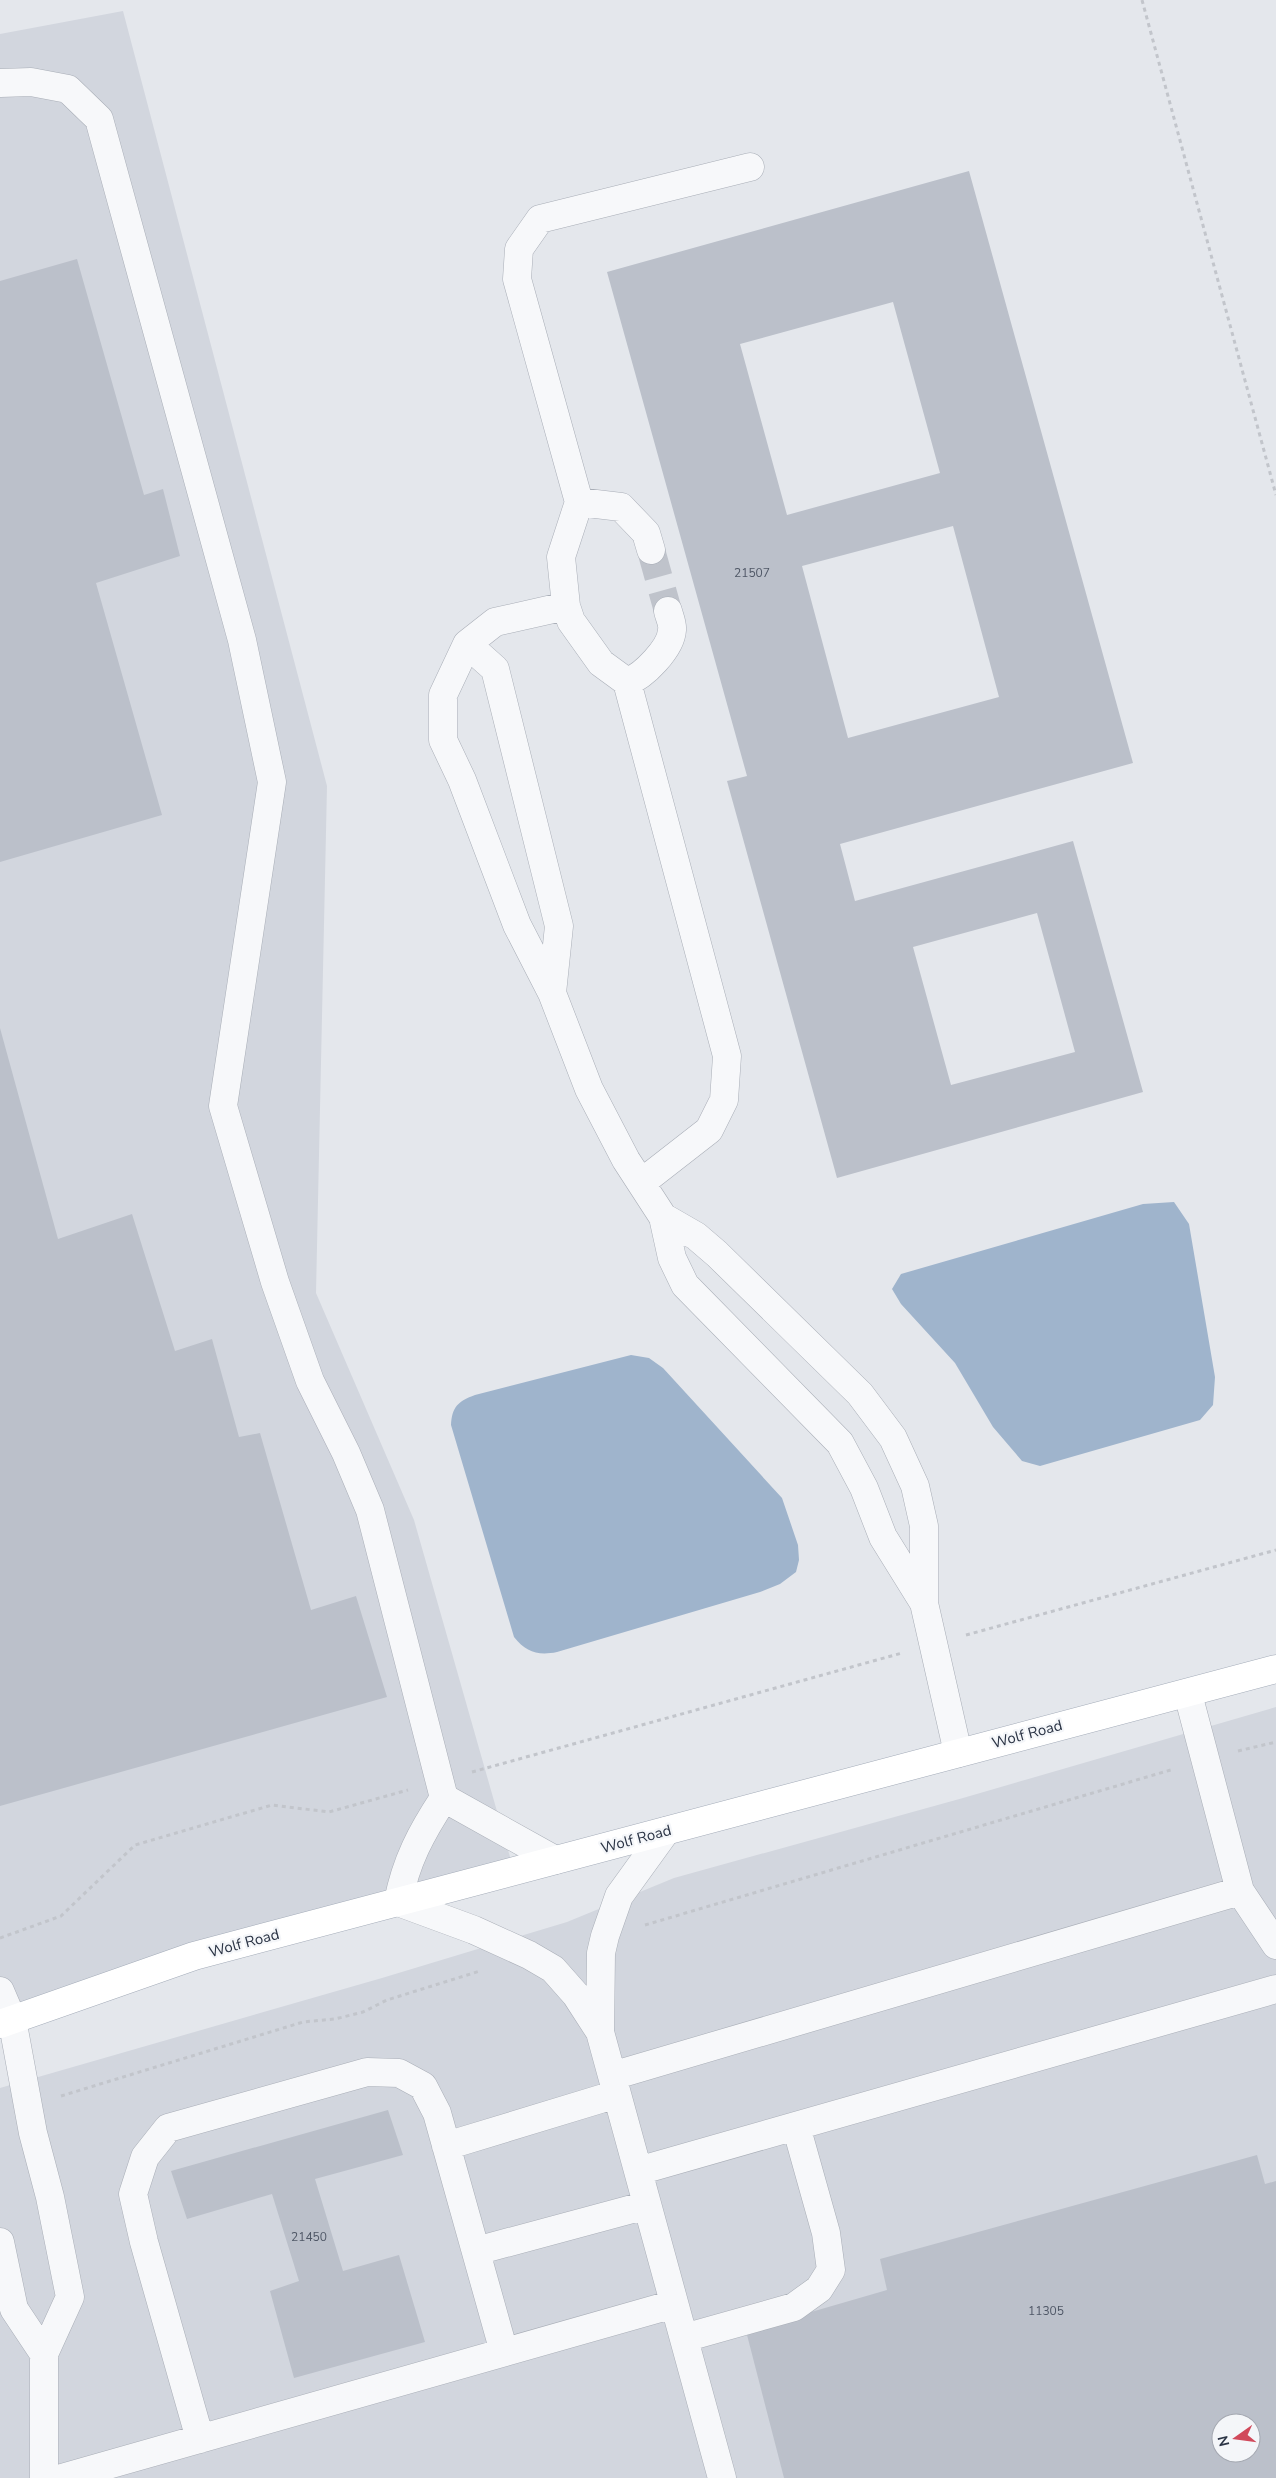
<svg xmlns="http://www.w3.org/2000/svg" width="1276" height="2478" viewBox="0 0 1276 2478" font-family="'Nunito Sans',sans-serif">
	<rect width="100%" height="100%" fill="#e4e7ec"/>
	<path fill="#d2d6de" fill-rule="evenodd" d="M123 11 327 786 316 1293 414 1520 514 1871 0 2025V34Z
		M1276 1707V2478H0V2088L382 1978 567 1922 674 1878 963 1798ZM1221 2423H1251V2453H1221Z"/>
	<path fill="#9fb4cc" d="M1174 1202 1189 1224 1215 1377 1213 1405 1200 1420 1040 1466 1022 1461 993 1427 955 1363 901 1304 892 1289 901 1274 1143 1204Z
		M631 1355 649 1358 663 1368 782 1498 798 1545 799 1560 796 1572 780 1584 760 1592 557 1652C538 1656 526 1652 514 1637L451 1425C452 1407 458 1401 475 1395Z"/>
	<path fill="#bbc0ca" fill-rule="evenodd" d="M969 171 1133 763 840 844 855 901 1073 841 1143 1092 837 1178 727 781 747 776 607 272ZM893 302 940 473 787 515 740 344ZM953 526 999 697 848 738 802 566ZM1037 913 1075 1052 951 1085 913 947Z
		M77 259 144 495 163 489 180 556 96 583 162 815 0 862V281Z
		M0 1028 58 1239 132 1214 175 1351 212 1339 239 1437 260 1433 311 1610 356 1596 387 1697 0 1806Z
		M388 2110 403 2155 315 2179 343 2271 399 2255 425 2342 294 2378 270 2291 299 2281 272 2194 187 2219 171 2171Z
		M1257 2155 1265 2184 1276 2181V2478H784L746 2331 887 2290 880 2259ZM1221 2423H1251V2453H1221Z"/>
	<g fill="none" stroke-linecap="round" stroke-linejoin="round">
		<path stroke="#bfc3cb" stroke-width="28" stroke-dasharray="28 14" stroke-linecap="butt" d="M651 550 668 611"/>
		<g stroke="#a9aeb7" stroke-width="29">
			<path id="minor" d="M0 83 31 82 68 89 99 119 242 640 272 782 223 1106 275 1282 310 1381 346 1453 370 1510 444 1798C421 1833 406 1861 398 1902L474 1930 529 1955 553 1969 576 1995 600 2032
				M579 502 517 279 519 249 540 219 750 167
				M467 644 495 622 566 606
				M627 682C644 676 671 648 672 630 673 624 669 616 668 611
				M552 993 559 926 495 669 467 644 443 695V740L462 780 517 925 552 993 589 1089 626 1160 663 1217 672 1258 685 1285 840 1443 864 1488 883 1537 924 1603
				M641 1183 709 1130 724 1100 727 1056 627 682 601 663 571 621 566 606 561 557 579 502 621 507 646 533 651 550
				M663 1217 696 1236 717 1254 860 1394 893 1438 915 1486 924 1526V1603L958 1753
				M444 1798 555 1860
				M666 1831 619 1896 605 1936 601 1953 600 2032 722 2478
				M1240 1891 1276 1945
				M0 1991 12 2019 33 2133 50 2197 70 2297 44 2354V2478
				M612 2076 1240 1891 1188 1694
				M446 2146 617 2094
				M638 2171 1276 1989
				M0 2242 14 2309 44 2354
				M476 2251 647 2205
				M684 2338 794 2307 819 2289 831 2270 826 2233 796 2126
				M200 2439 144 2242 133 2194 145 2157 168 2128 367 2072 399 2073 423 2086 437 2113 504 2352
				M62 2478 674 2304"/>
		</g>
		<g stroke="#a3abb8" stroke-width="29">
			<path id="major" d="M0 2024 194 1956 1276 1669"/>
		</g>
		<path stroke="#c2c5cb" stroke-width="3" stroke-dasharray="4 4" stroke-linecap="butt" d="M1142 0 1276 495
			M966 1635 1276 1550
			M1238 1751 1276 1742
			M472 1772 902 1653
			M645 1925 1174 1769
			M0 1938 61 1916 135 1845 272 1805 329 1812 408 1790
			M61 2096 303 2022 335 2019 363 2012 387 2000 480 1971"/>
		<use href="#minor" stroke="#f7f8fa" stroke-width="28"/>
		<use href="#major" stroke="#fff" stroke-width="28"/>
	</g>
	<g text-anchor="middle" stroke-width="4.5" stroke-linejoin="round" paint-order="stroke">
		<g font-size="12" fill="#4f5766">
			<text x="752" y="577">21507</text>
			<text x="309" y="2241">21450</text>
			<text x="1046" y="2315">11305</text>
		</g>
		<g font-size="15" fill="#2b3445" stroke="#f4f6f9">
			<text transform="translate(1027 1734) rotate(-15)" y="5">Wolf Road</text>
			<text transform="translate(636 1839) rotate(-15)" y="5">Wolf Road</text>
			<text transform="translate(244 1943) rotate(-15)" y="5">Wolf Road</text>
		</g>
	</g>
	<g transform="translate(1236 2438) rotate(256)"><circle r="24" fill="#f4f6f9" stroke="#a4a8b1"/>
	<path d="M0-4L9 19L0 12L-9 19Z" fill="#d1495b"/>
	<text y="-8" font-size="14" font-weight="bold" text-anchor="middle" fill="#2b3445">N</text>
	</g>
</svg>
